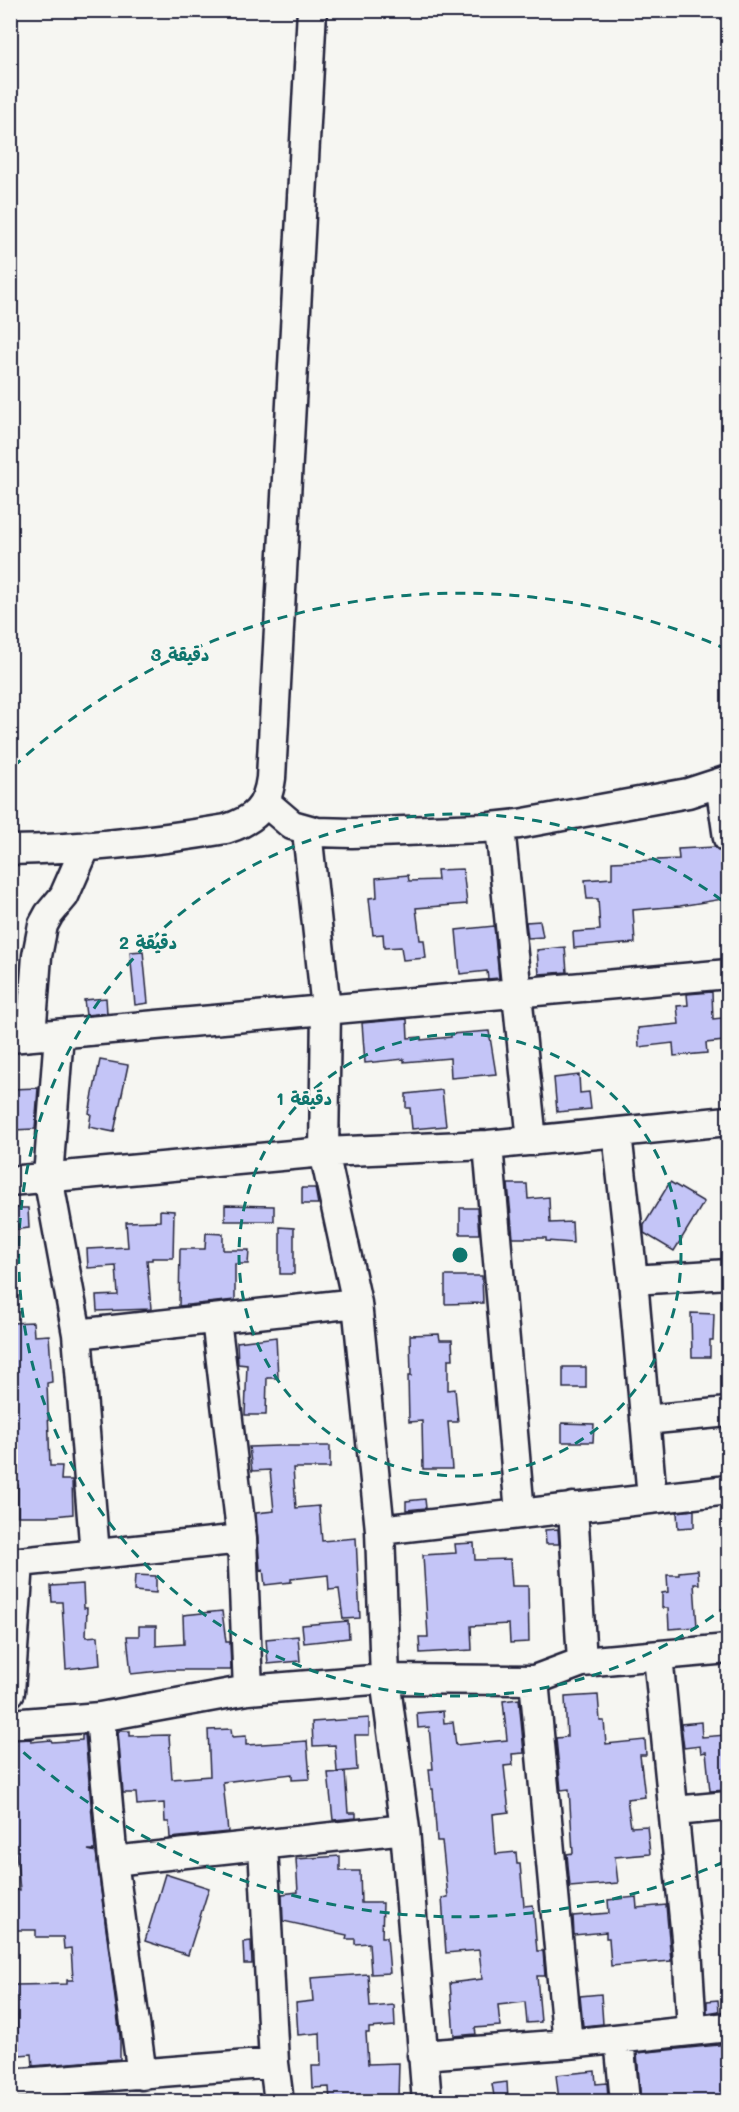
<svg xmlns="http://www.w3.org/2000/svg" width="739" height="2112" viewBox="0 0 739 2112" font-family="Mali,'Playpen Sans Arabic',sans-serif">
	<rect width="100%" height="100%" fill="#f6f6f2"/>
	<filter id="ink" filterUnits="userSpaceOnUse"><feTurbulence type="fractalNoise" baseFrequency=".0167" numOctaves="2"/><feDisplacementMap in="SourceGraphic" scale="12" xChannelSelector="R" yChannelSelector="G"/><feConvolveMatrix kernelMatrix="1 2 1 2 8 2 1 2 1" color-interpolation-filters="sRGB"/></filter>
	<g filter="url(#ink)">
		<path fill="#c4c5f7" stroke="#22223b" stroke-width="1.5" d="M715 847 722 853 729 898 680 906 633 910 635 943 574 948 573 932 600 930 598 899H587L585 880 612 878V862L679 859 678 849Z
			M463 869 467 904 416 908 420 940H424L426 958 403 960 401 947 384 948 383 934 373 935 369 898 377 897 376 878 408 875 409 881 438 880 437 870Z
			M540 921 543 937 528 938 526 922Z
			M494 926 499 978 488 979 487 971 460 974 456 930Z
			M565 947 567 972 539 974 537 950Z
			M143 951 148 1003 135 1005 130 952Z
			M712 992 713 1019 722 1018 724 1041 706 1043 707 1053 674 1056 673 1043 639 1047 638 1028 679 1024 677 1006 688 1005 687 994Z
			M106 998 107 1013 86 1015 84 1000Z
			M407 1019 408 1038 421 1037V1040L451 1037V1034L489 1031 496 1074 451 1078 450 1058 404 1062V1059L365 1063 362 1023Z
			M100 1060 128 1065 114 1132 89 1127 91 1114 89 1113Z
			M579 1075 580 1093 589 1092 591 1109 557 1112 554 1078Z
			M38 1088 35 1129 12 1130 11 1089Z
			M442 1090 446 1126 412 1129 410 1108H406V1094Z
			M670 1182 704 1202 674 1251 644 1233V1225Z
			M508 1184H527L528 1199 549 1197 550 1223 572 1222 573 1243 546 1241V1238H513Z
			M302 1188H315L318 1204H302Z
			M225 1205 274 1206V1221H225Z
			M10 1208H28L29 1228 10 1230Z
			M460 1208H477L479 1234H460Z
			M160 1210 174 1211 173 1258H152V1260H147L151 1309 97 1311 96 1296 118 1295 116 1266 88 1268 87 1249 128 1247 126 1222 160 1221Z
			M280 1227 294 1228V1274H280Z
			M206 1233 223 1234V1250H249L248 1264H235V1300L179 1306 180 1249H205Z
			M445 1276H482L483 1303 445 1304Z
			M691 1313 714 1314 713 1340H710V1357H692Z
			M33 1322 34 1336 49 1335 52 1382 47 1383 50 1466H62L61 1480H72L73 1514 54 1516H18V1485H10V1323Z
			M439 1334 440 1340H452L453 1359H448V1390L455 1389 458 1422H448L452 1469H423L422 1421 409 1422 408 1376H411L410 1335Z
			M276 1337 278 1378H267L266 1415H245L247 1365 238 1364 237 1342Z
			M563 1367H586V1388H563Z
			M562 1423 594 1424 593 1442H562Z
			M278 1446H330V1468H293L296 1508 319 1506 322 1541 356 1538 360 1618 343 1619 339 1589 329 1590 328 1575 291 1579V1582L265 1585 263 1569 260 1570 256 1513 274 1511 270 1470 252 1471 249 1447Z
			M425 1499 426 1508 406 1510V1501Z
			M694 1510V1527L678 1528 677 1512Z
			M558 1529 559 1544H546L545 1530Z
			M474 1543 475 1560 510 1559 512 1586H528L529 1642 510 1643 509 1624 471 1626 472 1650 420 1653 419 1637H428L423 1555 456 1553 455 1544Z
			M698 1570 699 1584H694L697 1627 669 1629 668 1608H662V1593L668 1592 667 1575H679V1572Z
			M135 1575 156 1576V1593L134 1591Z
			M83 1584 84 1608H87L86 1637 98 1636 100 1665 66 1669 62 1602H52L51 1586Z
			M222 1611 226 1642H230L231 1670H169L131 1674 127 1636H139V1626H156V1646L184 1644 183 1615Z
			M348 1621 349 1638 304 1643 302 1625Z
			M298 1636 300 1661 268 1664 266 1639Z
			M598 1695 600 1721H604L606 1744 645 1740 646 1755H640L645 1797 627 1799 631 1827 647 1826 650 1854 615 1857 618 1883 570 1887 567 1854 573 1853 569 1789 561 1790 556 1738 567 1737 565 1697Z
			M519 1699 524 1753 512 1754 513 1765 504 1766 509 1812 493 1814 496 1854 516 1852 517 1864H520L524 1906 533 1905 537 1951H543L545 1976H537L541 2022 527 2023 525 2002 498 2005 500 2026 475 2028 476 2034 454 2036 450 1983 482 1979 479 1950 446 1953 442 1898 448 1897 442 1841H437L433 1789H431L429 1769H433L429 1727 418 1728 417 1713 443 1711 444 1723 453 1722 456 1745 507 1740 503 1701Z
			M369 1718V1735H355L357 1770 337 1772 335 1745 313 1746 312 1722Z
			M701 1722 702 1737 726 1735 729 1790 710 1791 706 1752 701 1753 700 1746 684 1748 681 1724Z
			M231 1729 232 1737 246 1736V1745L307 1741 310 1779 292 1780V1774L223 1782 228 1832 170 1838 169 1822H165L164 1803 137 1805 136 1793H123L118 1731H130V1736L169 1735 172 1779 210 1776 208 1730Z
			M82 1735H85L95 1850H88L96 1852 120 2037V2059L33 2066 32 2054 19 2055 15 1985 67 1984V1980H73L71 1948 64 1949 63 1937H36V1930H10V1890H20L15 1843H10L12 1740 31 1739V1742L51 1740 52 1742 82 1740Z
			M345 1772 348 1813H356V1818L333 1820 328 1773Z
			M340 1856V1871H360L361 1903H383L382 1937H387L390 1973 371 1974 369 1943 355 1944V1939H346L347 1935 283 1921 282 1894 298 1892 296 1859Z
			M165 1874 209 1888 188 1955 145 1941Z
			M636 1897 637 1908 666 1905 671 1961 611 1966 609 1938H606V1932L574 1935 573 1916 609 1913 608 1900Z
			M251 1941 252 1964H244L243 1942Z
			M368 1974 370 2007 394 2005 395 2026 369 2028V2033H366L368 2064 399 2063 398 2099 330 2102 329 2087 313 2088 312 2066H321L320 2033 298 2035 296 2003 313 2001 311 1978Z
			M601 1994 603 2024 583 2026 580 1996Z
			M718 2000 719 2011 707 2013V2001Z
			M729 2044V2102H641L637 2053Z
			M595 2071 596 2084 607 2083 608 2099 587 2102V2097L559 2100 556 2075Z
			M507 2082 508 2100 495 2102 492 2084Z"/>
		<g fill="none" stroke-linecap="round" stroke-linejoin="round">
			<g stroke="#22223b" stroke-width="33">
				<path id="minor" d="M720 783 728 838
					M265 802 292 825 317 832 352 833 482 828 519 824 688 793 728 780
					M500 827 532 1141
					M307 831 326 1009 324 1152 357 1303 380 1530 385 1679 405 1829 427 2102
					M10 850C83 849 155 841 226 829 254 820 267 809 271 778L312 10
					M59 1034 48 1177 77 1334 95 1554
					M31 1036 37 956 43 925 49 914 64 896 86 846
					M10 1038 728 974
					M617 1133 633 1280 652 1498
					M488 1145 520 1513
					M10 1181 324 1152 488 1145 728 1121
					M633 1280 728 1274
					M216 1319 242 1539 248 1690
					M77 1334 357 1303
					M645 1420 728 1412
					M573 1507 582 1662
					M380 1530 728 1490
					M10 1563 242 1539
					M658 1656 687 1948 692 2030
					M534 1680 568 2044
					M10 1692 19 1563
					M100 1717 113 1861 142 2075
					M10 1724 100 1717 248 1690 385 1679 534 1680 582 1662 728 1649
					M675 1811 728 1806
					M263 1845 274 2063 279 2102
					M113 1861 405 1829
					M619 2039 625 2102
					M422 2055 568 2044 728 2027
					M10 2084 274 2063"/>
			</g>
			<use href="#minor" stroke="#f6f6f2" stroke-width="28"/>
		</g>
	</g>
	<g fill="none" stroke="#0f766e" stroke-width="3" stroke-dasharray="10 8">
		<circle cx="460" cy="1255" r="221"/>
		<path d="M728 1605A441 441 0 1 1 728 905"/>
		<path d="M724 1862A662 662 0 0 1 13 1743M13 767A662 662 0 0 1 724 648"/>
	</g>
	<circle cx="460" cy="1255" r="9" fill="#0f766e" stroke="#f6f6f2" stroke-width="3"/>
	<g font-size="18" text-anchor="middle" font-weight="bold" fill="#0f766e" stroke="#f6f6f2" stroke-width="4.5" stroke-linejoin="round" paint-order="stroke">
		<text x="180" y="661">3 دقيقة</text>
		<text x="148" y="949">2 دقيقة</text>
		<text x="304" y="1105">1 دقيقة</text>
	</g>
	<rect width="739" height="2112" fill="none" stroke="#f6f6f2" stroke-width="36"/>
	<rect x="18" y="18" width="703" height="2076" fill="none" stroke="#22223b" stroke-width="2" filter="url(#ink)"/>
</svg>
